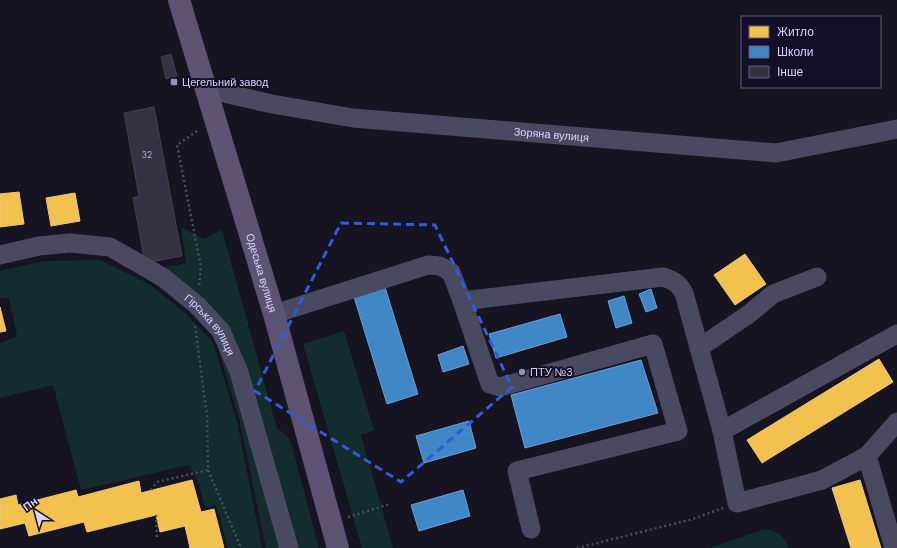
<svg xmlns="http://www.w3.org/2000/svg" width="897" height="548" viewBox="0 0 897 548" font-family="'DM Sans',sans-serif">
	<rect width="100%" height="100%" fill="#161421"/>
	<path fill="#132c2d" d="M181 227 203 239 222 230 277 428 290 439 319 548H266L240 422 215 338 188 311 141 273 186 263Z
		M100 260 149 284 185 313 213 342 237 422 262 548H228L216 505 205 508 198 481 189 465 81 490 53 385 0 398V343L17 336 9 298H0V271L44 261Z
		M344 331 374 430 361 435 393 548H362L303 344Z
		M765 529C777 531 785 536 789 548H709Z"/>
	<path fill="#f2c14e" stroke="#eac783" d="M19 192 24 224 0 227V194Z
		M75 193 80 221 51 226 46 198Z
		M745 254 766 284 735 305 714 275Z
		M0 307 6 331 0 332Z
		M879 359 893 382 762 463 747 440Z
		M192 480 201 512 214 509 224 548H190L185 526 160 532 156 515 87 532 84 522 29 536 25 523 0 529V499L16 495 18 505 76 490 78 497 139 481 141 493Z
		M860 480 881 548H851L832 488Z"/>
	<path fill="#3f88c5" stroke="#6d9fd6" d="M385 287 418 394 387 404 354 297Z
		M651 289 657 308 646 312 639 294Z
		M624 296 632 323 616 328 608 301Z
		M560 314 567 337 496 358 489 334Z
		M463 346 469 364 443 372 438 355Z
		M641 360 658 413 525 448 511 395Z
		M469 421 476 448 424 463 416 436Z
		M463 490 470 516 419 531 411 505Z"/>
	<path fill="#343243" stroke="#433f54" d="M171 54 177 76 166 79 161 57Z
		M154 107 182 256 145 263 133 198 139 196 124 113Z"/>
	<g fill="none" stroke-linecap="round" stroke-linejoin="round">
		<path stroke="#44505f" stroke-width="2.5" stroke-dasharray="2 3" stroke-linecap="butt" d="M197 131 177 145 201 267 199 286
			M195 326 207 416 208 470 241 548
			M151 490 157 482 208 470
			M156 515 157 537
			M348 517 390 504
			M577 548 693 519 723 508"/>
		<g stroke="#4a4962" stroke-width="19">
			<path id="s1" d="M206 89 272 104 353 118 776 153 897 129"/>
			<path id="s2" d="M0 255 39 246 70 243 110 247 164 278 197 305 221 331 239 372 289 548"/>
			<path d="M462 301 490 384 500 387 653 344 678 431 517 471 531 529"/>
			<path d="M274 314 428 265 440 266 451 272 462 301 663 277C674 280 679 284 684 293L722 431 737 503 822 480 867 456"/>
			<path d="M699 348 749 314 773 294 817 277"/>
			<path d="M722 431 897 334"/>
			<path d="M894 548 867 456 897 422"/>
		</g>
		<path stroke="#5e5373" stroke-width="22" id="s3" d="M179 0 274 314 338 548"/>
	</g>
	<path fill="none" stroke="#305bdc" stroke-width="3" stroke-dasharray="8 5" stroke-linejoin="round" d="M341 223 435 225 512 387 401 482 255 391Z"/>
	<g fill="#9591b1" stroke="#130f26" stroke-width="1.5">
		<rect x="170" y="78" width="8" height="8" rx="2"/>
		<circle cx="522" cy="372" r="4"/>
	</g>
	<g text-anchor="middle" stroke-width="4" stroke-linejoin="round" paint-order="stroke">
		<g font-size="9" fill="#b0acd0">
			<text x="147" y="158">32</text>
		</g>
		<g font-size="11" fill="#d9d4ff" stroke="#130f26" text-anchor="start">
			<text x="182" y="86">Цегельний завод</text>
			<text x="530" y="376">ПТУ №3</text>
		</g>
		<g font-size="11" fill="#d9d4ff" stroke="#130f26">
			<text dy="4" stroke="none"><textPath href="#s1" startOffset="349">Зоряна вулиця</textPath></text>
			<text dy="4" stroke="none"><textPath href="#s3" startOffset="285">Одеська вулиця</textPath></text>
			<text dy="4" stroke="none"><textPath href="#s2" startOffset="240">Гірська вулиця</textPath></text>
		</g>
	</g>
	<rect x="741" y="16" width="140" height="72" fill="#130f26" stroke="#625e7d"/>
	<rect x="749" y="26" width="20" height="12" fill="#f2c14e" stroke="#625e7d"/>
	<text x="777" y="36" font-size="12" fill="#d9d4ff">Житло</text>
	<rect x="749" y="46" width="20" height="12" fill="#3f88c5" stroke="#625e7d"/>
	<text x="777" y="56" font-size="12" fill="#d9d4ff">Школи</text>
	<rect x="749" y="66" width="20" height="12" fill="#343243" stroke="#625e7d"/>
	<text x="777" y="76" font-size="12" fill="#d9d4ff">Інше</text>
	<g transform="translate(36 512) rotate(324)" stroke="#130f26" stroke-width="3" paint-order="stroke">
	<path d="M0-3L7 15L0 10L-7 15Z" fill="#d9d4ff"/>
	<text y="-6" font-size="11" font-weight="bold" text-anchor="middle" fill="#d9d4ff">Пн</text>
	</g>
</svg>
